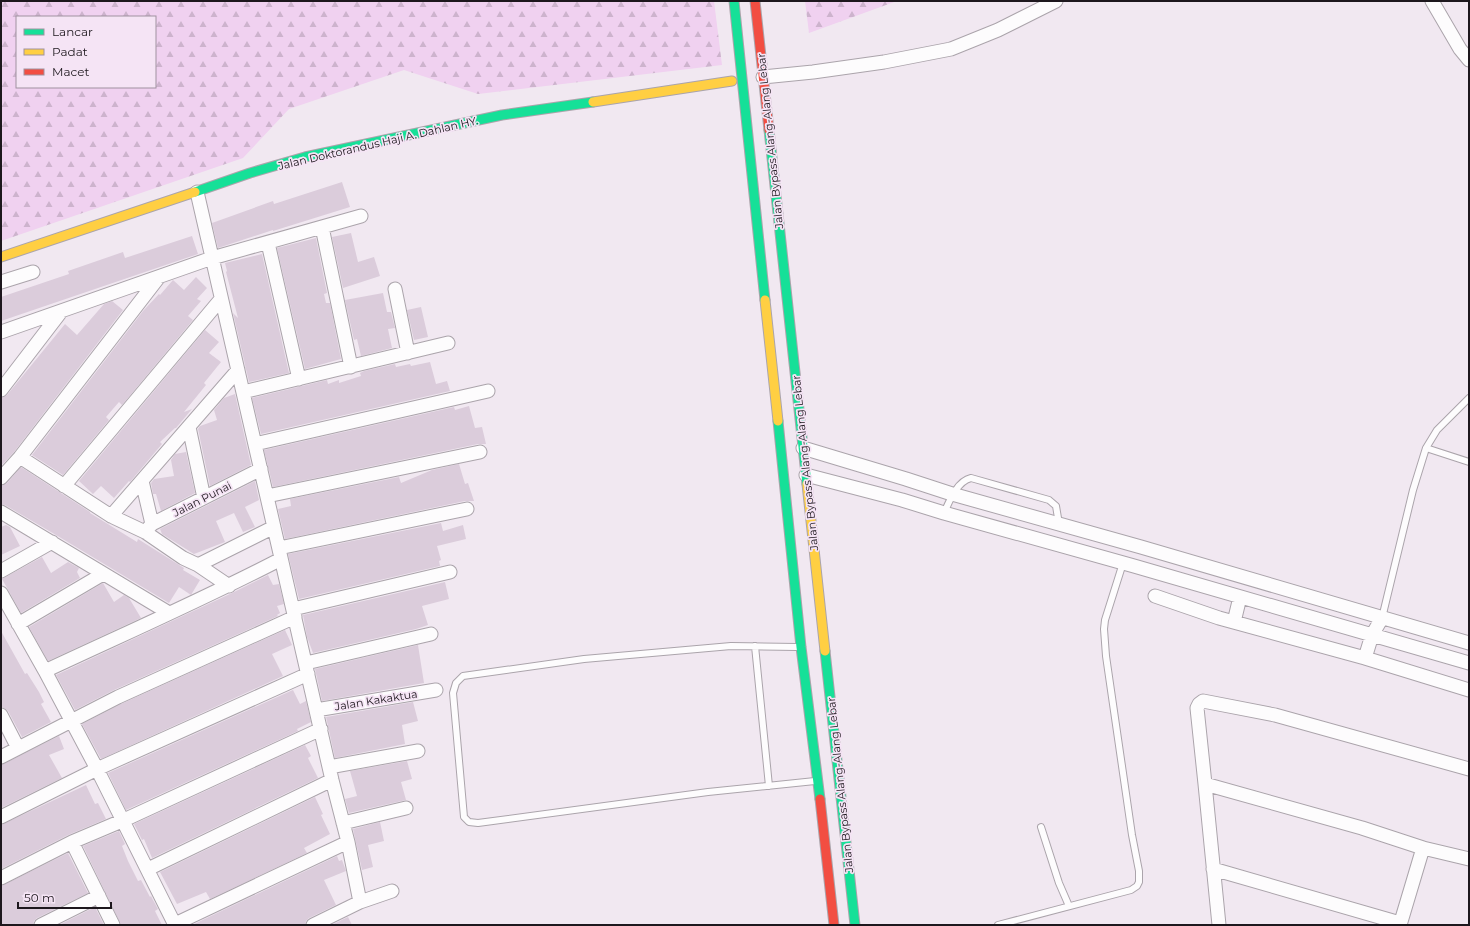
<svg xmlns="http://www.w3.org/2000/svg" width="1470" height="926" viewBox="0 0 1470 926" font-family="Montserrat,sans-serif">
	<defs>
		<pattern id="forest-firs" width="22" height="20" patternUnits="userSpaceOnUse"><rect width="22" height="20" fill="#f0d1f0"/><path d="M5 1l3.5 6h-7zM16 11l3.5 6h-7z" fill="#cdb3cd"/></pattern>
	</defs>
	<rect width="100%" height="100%" fill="#f1e8f1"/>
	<path fill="url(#forest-firs)" fill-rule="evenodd" d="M1 1H714L722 65 478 94 404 70 289 109 243 158 1 241ZM17 17H155V87H17Z
		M805 1H897L809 33Z"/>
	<path fill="#dbccdb" d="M342 182 350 207 273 231V230L218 248 212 223 273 201 274 204Z
		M351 233 358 262 374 257 380 276 343 288 332 237Z
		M192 236 198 254 1 321V297L69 274 68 271 123 252 125 258Z
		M316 238 327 293 324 294 326 303H330L341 359 305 369 277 248Z
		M262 254 289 373 249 382 233 313 238 318 226 272 227 271 225 263Z
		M196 277 207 288 197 299 201 301 188 316 193 320 122 405 119 402 106 417 109 420 63 475 32 455 143 311 159 294 160 295 173 280 184 290Z
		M383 293 387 312H391L395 328 388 329 392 348 361 356 357 339 354 340 345 300Z
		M112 301 123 310 14 452 1 466V398L7 395 65 324 77 335 104 304Z
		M421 307 428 337 414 340 407 310Z
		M205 330 219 342 209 353 221 362 204 383 206 385 184 412 192 409 176 428H175L160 442 162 444 130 482 129 481 114 498 101 486 93 494 79 481Z
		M430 362 436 384 447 381 450 391 261 434 252 398 327 380 328 384 339 380V383L361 376 360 373 364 371 395 364 396 367 410 364 411 366Z
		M235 394 251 465 210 486 198 429 200 426 217 420 214 410 224 398Z
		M469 406 475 428 482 427 486 444H478L273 487 264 450 454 407 455 410Z
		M186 452 195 493 161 511 156 494H153L151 483 154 479 174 476 171 460 175 454Z
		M459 464 465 484 468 483 474 501H465L285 539 278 509 291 506 290 499 399 477 401 483 432 470Z
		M21 467 90 512V513L137 542 138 539 184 568 183 570 200 580 191 595 179 587 169 603 56 535 5 505 1 504V486L7 483Z
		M255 481 259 500 245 507 255 527 243 532 234 513 216 521 225 542 194 554 162 534 160 529Z
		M441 523 443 531 463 525 466 539 437 546 441 560 439 561 440 566 299 599 288 554Z
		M6 525 10 527 20 546 1 555V527Z
		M42 557 51 573 68 562 79 568 77 572 80 578 21 613 2 579Z
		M268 575 273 585 279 584 284 604 277 606 280 613 277 615 278 616 114 690 75 710 56 675 232 593Z
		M445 582 449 599 422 606 428 625 416 629 313 653 307 637 303 615Z
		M103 583 114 602 124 595 129 598 141 618 48 661 29 627Z
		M285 630 292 645 272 654 283 676 101 759 82 724 121 704Z
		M1 631 25 674 27 673 39 692 44 702 41 704 51 722 22 737 8 711 1 706Z
		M418 645 424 683 322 701 315 669Z
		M293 690 300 704 306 701 311 722 297 729 298 731 126 810 108 773Z
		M413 702 418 721 402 725 405 744 335 758 326 717Z
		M59 736 64 749 49 755 62 778 1 808V765Z
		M305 745 311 756 308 758 318 778 152 858 144 839 142 840 134 824Z
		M407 761 412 779 401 782 406 800 349 813 345 799 357 796 350 771Z
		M86 785 95 804 98 803 106 819 68 835 1 869V825Z
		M315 797 323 814 321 815 330 834 304 848 307 853 210 899 206 892 177 904 160 872Z
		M380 822 384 841 368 845 373 867 362 870 353 829Z
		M119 831 125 844 122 846 128 861 138 881 141 880 150 897 151 896 153 900 158 909 155 911 162 925H121L83 846Z
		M68 853 88 893 37 918 34 921 33 925H1V886Z
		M337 856 339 861 342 860 346 871 324 880 336 905 309 918 306 921 305 925H192Z
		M95 907 104 925H59Z
		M348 917 352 925H331Z"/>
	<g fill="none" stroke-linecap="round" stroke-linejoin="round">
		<g stroke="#aba4ab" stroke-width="8">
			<path id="lane" d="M1426 448 1469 462
				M944 513C949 502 957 481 971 478L1049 500 1056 506 1059 524
				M1382 618 1413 490 1426 448 1437 430 1469 398
				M755 646 769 786
				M797 647 731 646 584 659 463 676 456 683 453 693 464 817 469 822 478 823 708 792 815 781
				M1041 827 1059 883 1069 906
				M998 925 1131 890 1137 886 1139 882V871L1132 835 1106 656 1104 629 1105 620 1123 563"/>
		</g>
		<g stroke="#aba4ab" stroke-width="15">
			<path id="street" d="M1432 1 1460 49 1469 60
				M763 77 813 72 884 62 951 49 998 30 1056 1
				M197 192 332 780 348 842 360 902
				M322 227 351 367
				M268 243 299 379
				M1 282 33 272
				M395 289 408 353
				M1 332 212 258 361 216
				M1 390 60 313
				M243 392 448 343
				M189 427 204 498
				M255 444 488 391
				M803 448 906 479 952 494 1141 547 1469 643
				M20 457 111 516 145 532 183 558 198 565 229 586
				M806 475 902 500 944 513 1134 566 1469 663
				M1 478 20 457 159 277
				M142 481 152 524
				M64 486 221 299
				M267 496 480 452
				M1 512 169 613
				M111 516 238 370
				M145 532 152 524 261 469
				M279 548 467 509
				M198 565 274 527
				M1 571 52 542
				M1 593 45 671 97 769 175 925
				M1155 596 1219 618 1365 658 1469 690
				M293 609 450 572
				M1234 622 1240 597
				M18 624 103 574
				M1365 658 1372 635 1382 618
				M306 663 431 634
				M45 671C124 634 204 599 281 559
				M316 710 436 690
				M1 715 18 748
				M1 757 118 697 295 617
				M329 767 418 751
				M1205 784 1197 708 1199 704 1203 701 1275 715 1469 769
				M1 817 97 769 308 674
				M343 823 406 808
				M72 842 113 925
				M1423 848 1469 859
				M148 869 332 780
				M1213 869 1400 923
				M1 878 72 842 124 820 321 729
				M175 924 348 842
				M41 925 99 896
				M313 925 360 902 392 891
				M1219 925 1205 784 1362 828 1423 848 1400 925"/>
		</g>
		<g stroke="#aba4ab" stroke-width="11">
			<path id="fast" d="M734 1 765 300
				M769 130 807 484
				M195 192 250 173 305 157 502 115 593 102
				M778 421 801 647 820 799
				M825 651 855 925"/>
		</g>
		<g stroke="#aba4ab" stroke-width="11">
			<path id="slow" d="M593 102 732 81
				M1 257 195 192
				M765 300 778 421
				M807 484 825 651"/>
		</g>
		<g stroke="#aba4ab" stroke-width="11">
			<path id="jam" d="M755 1 769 130
				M820 799 834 925"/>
		</g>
		<use href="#lane" stroke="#fdfcfd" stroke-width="6"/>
		<use href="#street" stroke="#fdfcfd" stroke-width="13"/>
		<use href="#fast" stroke="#16e098" stroke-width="9"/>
		<use href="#slow" stroke="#ffcf43" stroke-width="9"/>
		<use href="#jam" stroke="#f24e42" stroke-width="9"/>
	</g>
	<g text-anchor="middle" stroke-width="3.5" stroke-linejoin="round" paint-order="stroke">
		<g font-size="11" fill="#1d171d" stroke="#f5e4f5">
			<text transform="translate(770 141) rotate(-96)" y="4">Jalan Bypass Alang-Alang Lebar</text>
			<text transform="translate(378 143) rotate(-13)" y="4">Jalan Doktorandus Haji A. Dahlan HY.</text>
			<text transform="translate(805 463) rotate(-96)" y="4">Jalan Bypass Alang-Alang Lebar</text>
			<text transform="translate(202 499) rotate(-27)" y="4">Jalan Punai</text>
			<text transform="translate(376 700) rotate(-9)" y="4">Jalan Kakaktua</text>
			<text transform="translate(840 785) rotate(-96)" y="4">Jalan Bypass Alang-Alang Lebar</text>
		</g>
	</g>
	<rect width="1470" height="926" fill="none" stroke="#1d171d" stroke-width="4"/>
	<rect x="16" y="16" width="140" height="72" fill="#f5e4f5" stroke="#9f929f"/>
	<rect x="24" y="29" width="20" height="6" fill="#16e098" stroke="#9f929f"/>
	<text x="52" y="36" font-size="12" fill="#1d171d">Lancar</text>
	<rect x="24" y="49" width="20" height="6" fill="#ffcf43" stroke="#9f929f"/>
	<text x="52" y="56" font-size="12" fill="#1d171d">Padat</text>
	<rect x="24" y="69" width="20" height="6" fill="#f24e42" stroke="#9f929f"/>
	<text x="52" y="76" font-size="12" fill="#1d171d">Macet</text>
	<path d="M18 902v6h93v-6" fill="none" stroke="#1d171d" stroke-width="2"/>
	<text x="24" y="902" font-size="12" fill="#1d171d" stroke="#f5e4f5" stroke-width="3" paint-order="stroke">50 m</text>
</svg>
